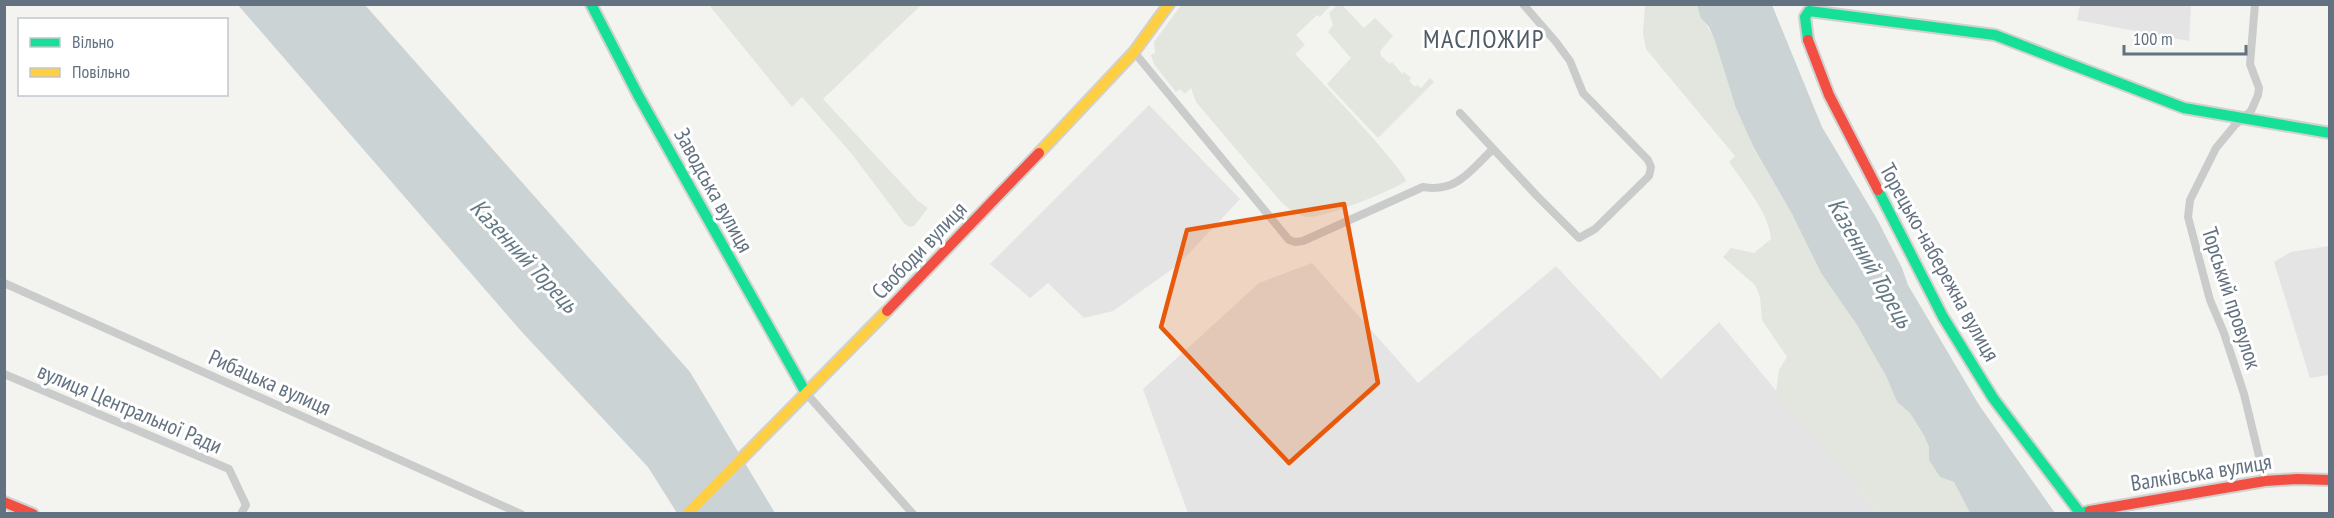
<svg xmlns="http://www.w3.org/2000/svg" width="2334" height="518" viewBox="0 0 2334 518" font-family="'PT Sans Narrow',sans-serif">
	<rect width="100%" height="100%" fill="#f3f3f0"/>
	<path fill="#e3e4e3" d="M2080 5H2191L2189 41 2077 20Z
		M1149 105 1240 199 1178 265 1113 311 1084 318 1048 283 1030 298 990 264Z
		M2329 246V375L2310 378 2274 262 2291 252Z
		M1312 263 1418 383 1556 266 1661 379 1719 322 1878 513H1188L1143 389 1259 283Z"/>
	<path fill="#e2e6de" d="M1182 4 1331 5 1320 17 1317 15 1296 35 1305 45 1295 54C1309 68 1406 171 1406 181 1392 191 1326 217 1309 217 1299 217 1289 209 1281 202L1196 102 1191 88 1185 94 1180 89 1176 92 1154 64 1151 55 1155 53 1154 42Z
		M1338 4 1342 5 1364 28 1375 18 1393 36 1380 51 1381 56 1390 64 1392 62 1402 74 1404 72 1411 78 1409 81 1415 87 1417 85 1421 88 1430 78 1434 82 1378 138 1327 84 1351 58 1328 32 1333 25 1329 13Z
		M709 5H921L823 99 918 201 928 208 914 226 909 227 904 223 851 153 802 97 792 107Z
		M1645 5H1697C1701 18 1709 28 1715 41L1755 151 1792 214 1821 273 1857 325 1886 376 1897 402 1910 413 1924 437 1929 447V460L1940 477 1954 482 1970 513H1878L1776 391 1779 370 1787 357 1762 320 1760 297 1755 285 1723 257 1731 248 1754 253 1771 239C1770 215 1743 182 1729 162L1735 156 1646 49 1643 33Z"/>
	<path fill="#cbd3d5" d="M238 5H365L690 372 775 513H677L648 467 522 332Z
		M1697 5H1772L1822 127 1877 219 1902 268 1908 285 1979 405 2055 513H1970L1954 482 1940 477 1929 460V447L1924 436 1910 413 1897 402 1886 376 1857 325 1821 273 1792 214 1755 150 1736 108 1715 41 1709 27 1701 18Z"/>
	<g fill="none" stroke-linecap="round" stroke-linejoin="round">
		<g stroke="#d0d1d0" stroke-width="14">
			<path id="fast" d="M591 4 638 95 806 393
				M1808 40 1805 17 1809 11 1995 35 2184 108 2330 133
				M1878 190 1943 317 1993 398 2080 513 2090 511"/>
		</g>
		<g stroke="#d0d1d0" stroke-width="14">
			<path id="slow" d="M1039 153 1134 52 1169 4
				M687 514 887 311"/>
		</g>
		<g stroke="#d0d1d0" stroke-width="14">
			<path id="jam" d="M1808 40 1829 95 1878 190
				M887 311 1039 153
				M4 502 33 514
				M2090 511 2265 481 2297 479 2330 480"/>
		</g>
		<path stroke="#cacccc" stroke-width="8" d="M2255 4 2250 64 2259 88 2258 95 2251 111 2235 125 2216 148 2190 200 2188 217 2210 300 2224 333 2244 394 2265 481
			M1134 52 1289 240 1295 242 1303 241 1423 187C1457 193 1471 170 1493 149
			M1460 113 1537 196 1579 238 1595 229 1649 176 1651 167 1648 160 1583 93 1570 61 1556 42 1523 4
			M4 283 521 514
			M4 374 229 469 246 505 241 514
			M806 393 913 514"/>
		<use href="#fast" stroke="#16e098" stroke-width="10"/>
		<use href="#slow" stroke="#ffcf43" stroke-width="10"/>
		<use href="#jam" stroke="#f24e42" stroke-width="10"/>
	</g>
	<path fill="#e8590c" fill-opacity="0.2" stroke="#e8590c" stroke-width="4.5" stroke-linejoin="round" d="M1344 204 1378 383 1289 463 1161 327 1187 230Z"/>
	<g text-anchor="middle" stroke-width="6" stroke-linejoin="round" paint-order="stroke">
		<g font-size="22" fill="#637281" stroke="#fff">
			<text transform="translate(714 190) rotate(61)" y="8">Заводська вулиця</text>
			<text transform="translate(919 250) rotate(-46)" y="8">Свободи вулиця</text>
			<text transform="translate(1940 262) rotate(61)" y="8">Торецько-набережна вулиця</text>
			<text transform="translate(2232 298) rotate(72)" y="8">Торський провулок</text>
			<text transform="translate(270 382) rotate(24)" y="8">Рибацька вулиця</text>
			<text transform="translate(130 408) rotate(23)" y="8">вулиця Центральної Ради</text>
			<text transform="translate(2201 472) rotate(-9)" y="8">Валківська вулиця</text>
		</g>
		<g font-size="24" font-style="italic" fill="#637a85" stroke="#fff">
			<text transform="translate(524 256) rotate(47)" y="8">Казенний Торець</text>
			<text transform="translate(1870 263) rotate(60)" y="8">Казенний Торець</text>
		</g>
		<g font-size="26" letter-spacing="1.5" fill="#505c66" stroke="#fff">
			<text x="1484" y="48">МАСЛОЖИР</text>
		</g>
	</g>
	<rect width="2334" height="518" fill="none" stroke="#637281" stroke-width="12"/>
	<rect x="18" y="18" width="210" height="78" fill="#ffffff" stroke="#c1c7cd" stroke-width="1.5"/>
	<rect x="30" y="38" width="30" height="9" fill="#16e098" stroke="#c1c7cd" stroke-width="1.5"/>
	<text x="72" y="48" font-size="18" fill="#637281">Вільно</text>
	<rect x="30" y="68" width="30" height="9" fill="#ffcf43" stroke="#c1c7cd" stroke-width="1.5"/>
	<text x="72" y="78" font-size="18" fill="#637281">Повільно</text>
	<path d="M2124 45v9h122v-9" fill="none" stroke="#637281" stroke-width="3"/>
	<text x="2133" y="45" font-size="18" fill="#637281" stroke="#ffffff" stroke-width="4.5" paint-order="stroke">100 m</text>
</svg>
